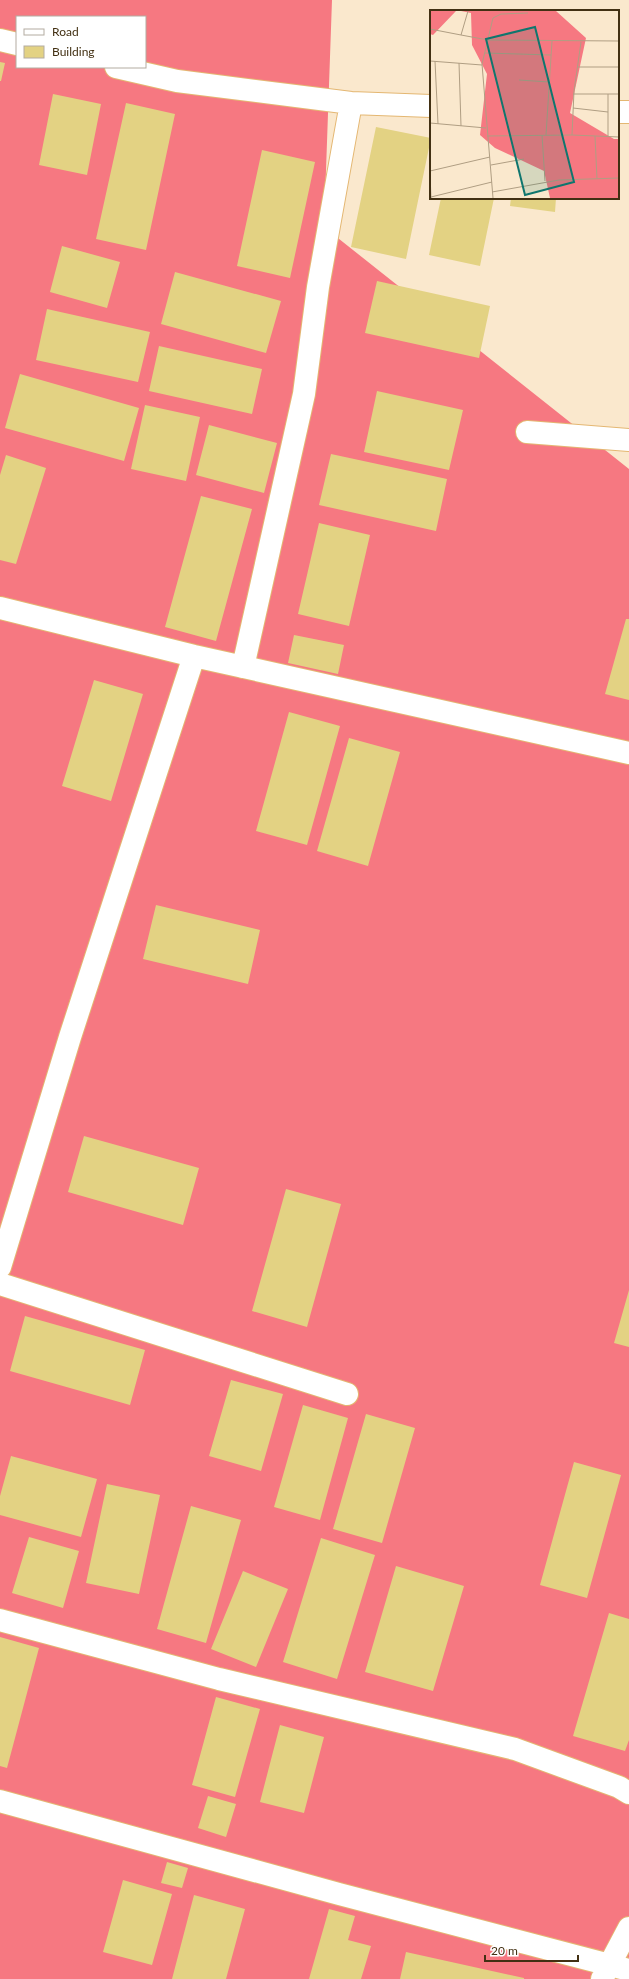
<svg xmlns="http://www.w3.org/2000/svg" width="629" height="1979" viewBox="0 0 629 1979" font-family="Lato,sans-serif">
	<rect width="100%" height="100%" fill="#fae8cd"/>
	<path fill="#f67881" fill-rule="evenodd" d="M0 0H332L324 227 629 469V1979H0ZM17 17H145V67H17Z"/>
	<path fill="#e3d283" d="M0 62 5 63 1 81H0Z
		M53 94 101 104 87 175 39 165Z
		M126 103 175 114 146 250 96 239Z
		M376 127 431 138 406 259 351 247Z
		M262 150 315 162 290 278 237 266Z
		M441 198H494L480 266 429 255Z
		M511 198H556L555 212 510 206Z
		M62 246 120 262 107 308 50 292Z
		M175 272 281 301 266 353 161 324Z
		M377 281 490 306 479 358 365 333Z
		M47 309 150 332 138 382 36 360Z
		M159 346 262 369 252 414 149 391Z
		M20 374 139 408 124 461 5 428Z
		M377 391 463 410 449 470 364 452Z
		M145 405 200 417 186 481 131 469Z
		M209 425 277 443 264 493 196 475Z
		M331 454 447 479 436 531 319 505Z
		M6 455 46 468 16 564 0 560V475Z
		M201 496 252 509 216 641 165 627Z
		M319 523 370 535 349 626 298 614Z
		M626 619H629V700L605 694Z
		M294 635 344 645 338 674 288 663Z
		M94 680 143 694 111 801 62 786Z
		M289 712 340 726 307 845 256 831Z
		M349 738 400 752 368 866 317 851Z
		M156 905 260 930 248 984 143 959Z
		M84 1136 199 1168 183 1225 68 1192Z
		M286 1189 341 1204 307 1327 252 1311Z
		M629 1290V1347L614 1343Z
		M25 1316 145 1350 130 1405 10 1371Z
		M231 1380 283 1394 261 1471 209 1456Z
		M303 1405 348 1418 320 1520 274 1507Z
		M366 1414 415 1428 382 1543 333 1529Z
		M11 1456 97 1479 81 1537 0 1515V1496Z
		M574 1462 621 1475 587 1598 540 1585Z
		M107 1484 160 1495 139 1594 86 1583Z
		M191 1506 241 1520 206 1643 157 1629Z
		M29 1537 79 1551 63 1608 12 1593Z
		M321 1538 375 1555 337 1679 283 1662Z
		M396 1566 464 1586 433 1691 365 1672Z
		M243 1571 288 1589 256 1667 211 1649Z
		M609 1613 629 1619V1740L625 1751 573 1736Z
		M0 1637 39 1648 7 1768 0 1766Z
		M216 1697 260 1709 235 1797 192 1785Z
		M280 1725 324 1737 304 1813 260 1802Z
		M208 1796 236 1804 226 1837 198 1828Z
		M167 1862 188 1868 182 1888 161 1883Z
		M123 1880 172 1894 152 1965 103 1952Z
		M194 1895 245 1909 226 1979H172Z
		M329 1909 355 1916 348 1940 371 1946 361 1979H309Z
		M406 1952 524 1978V1979H400Z"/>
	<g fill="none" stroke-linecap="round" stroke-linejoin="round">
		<g stroke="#e4b772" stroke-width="24">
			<path id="minor" d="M0 40 17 44
				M116 67 177 81 351 103 431 106
				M618 112H629
				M527 432 629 440
				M0 608 194 656 629 753
				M243 667 304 394 318 287 351 103
				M0 1267 70 1037 194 656
				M0 1284 347 1394
				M0 1620 219 1679 515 1749 619 1787 629 1793
				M0 1801 339 1894 629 1970
				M602 1979 629 1928"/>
		</g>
		<use href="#minor" stroke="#fff" stroke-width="22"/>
	</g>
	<g transform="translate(430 10)">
		<rect width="189" height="189" fill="#fae8cd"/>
		<path d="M0 1H26L3 25 0 24ZM31 1H126L156 28 140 103 184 129H189V188H120L114 161 65 138 50 125 57 64 42 35 41 3Z" fill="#f67881"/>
		<path fill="none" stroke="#b09e83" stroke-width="1" d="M0 19 31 25 38 1M31 25 58 30 189 31M55 43 121 45M0 51 52 55M5 51 8 114M29 53 31 116M148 57H189M89 70 119 72M143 84H189M178 84V127M143 98 178 102M0 113 56 118M112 125 115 171M116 125 122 31M142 125 144 81 151 32M57 126 142 125 189 127M165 126 167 169M61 155 94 149M0 161 60 147M0 165 1 188M62 182 129 170 189 168M1 187 62 172M63 188 52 54 63 8 71 4 98 3"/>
		<path fill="#0f766e" fill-opacity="0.15" stroke="#0f766e" stroke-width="2" d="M105 17 144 172 95 185 56 29Z"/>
		<rect width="189" height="189" fill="none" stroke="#423013" stroke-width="2"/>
	</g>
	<rect x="16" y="16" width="130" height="52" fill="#ffffff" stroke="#b3aca1"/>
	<rect x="24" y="29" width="20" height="6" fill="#ffffff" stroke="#b3aca1"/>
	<text x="52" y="36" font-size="12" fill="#423013">Road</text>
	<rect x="24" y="46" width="20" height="12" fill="#e3d283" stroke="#b3aca1"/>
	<text x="52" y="56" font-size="12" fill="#423013">Building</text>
	<path d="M485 1955v6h93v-6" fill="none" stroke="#423013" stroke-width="2"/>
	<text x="491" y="1955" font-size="12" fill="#423013" stroke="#ffffff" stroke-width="3" paint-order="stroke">20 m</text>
</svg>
